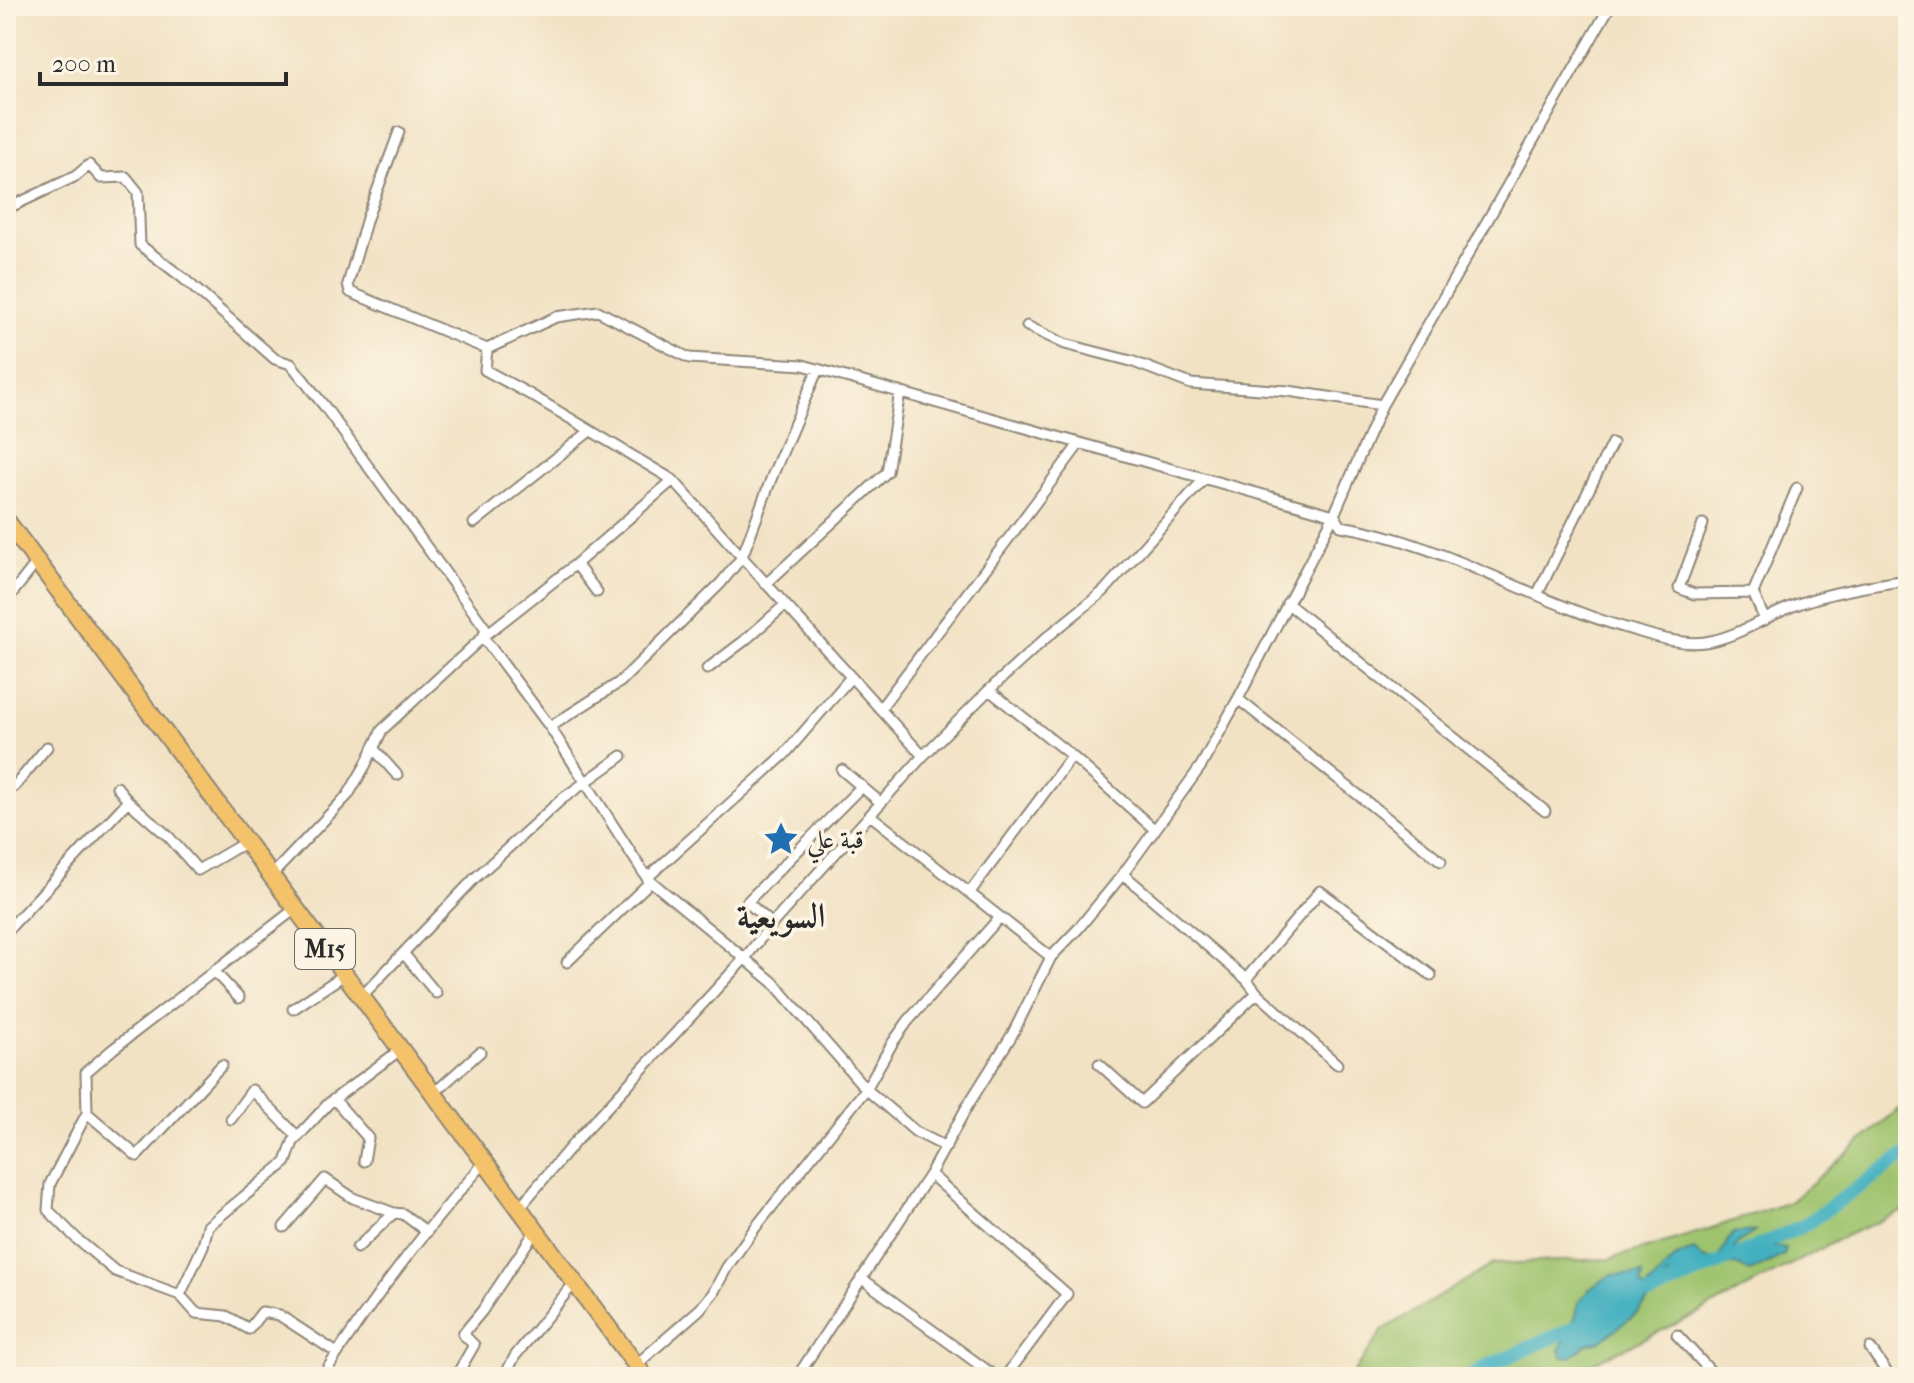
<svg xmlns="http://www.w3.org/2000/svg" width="1914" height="1383" viewBox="0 0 1914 1383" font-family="'IM FELL French Canon',Amiri,serif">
	<rect width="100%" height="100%" fill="#fcf5e5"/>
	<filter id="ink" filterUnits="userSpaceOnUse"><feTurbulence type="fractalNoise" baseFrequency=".0125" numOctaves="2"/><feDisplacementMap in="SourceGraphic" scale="16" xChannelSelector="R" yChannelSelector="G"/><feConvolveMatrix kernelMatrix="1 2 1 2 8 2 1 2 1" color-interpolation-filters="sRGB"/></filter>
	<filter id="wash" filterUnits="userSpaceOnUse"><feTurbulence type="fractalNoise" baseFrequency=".006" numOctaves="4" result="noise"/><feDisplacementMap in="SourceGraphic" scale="32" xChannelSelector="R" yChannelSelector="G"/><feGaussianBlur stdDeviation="1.8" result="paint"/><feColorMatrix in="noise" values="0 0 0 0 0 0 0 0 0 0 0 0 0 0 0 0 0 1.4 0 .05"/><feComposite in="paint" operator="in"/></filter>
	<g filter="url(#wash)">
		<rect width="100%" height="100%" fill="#f2e2c4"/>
		<path fill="#9ec36d" stroke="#64774c" stroke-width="2" d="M1908 1101V1209L1847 1235 1697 1314 1563 1377H1351L1383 1330 1493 1264 1610 1259 1706 1230 1790 1202Z"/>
		<path fill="#43b0bf" stroke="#376e75" stroke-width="2" d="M1756 1231 1740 1241 1732 1251 1737 1254 1748 1252 1752 1247C1762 1244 1775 1247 1786 1248L1784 1255 1750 1272 1736 1265 1700 1268 1690 1274 1683 1284 1673 1286 1667 1275 1664 1282 1667 1288 1651 1297 1637 1313 1600 1341 1587 1344 1571 1357H1562L1560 1349 1576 1315 1579 1301 1591 1288 1611 1275 1643 1274 1641 1285 1646 1290C1650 1283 1655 1280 1660 1274 1674 1258 1673 1257 1694 1250L1703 1258 1717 1260C1724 1251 1726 1241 1733 1233Z"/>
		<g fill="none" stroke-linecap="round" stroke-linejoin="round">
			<path stroke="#43b0bf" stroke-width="14" d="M1650 1294 1803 1226 1908 1153
				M1471 1377 1485 1367 1583 1324"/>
		</g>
	</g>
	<g filter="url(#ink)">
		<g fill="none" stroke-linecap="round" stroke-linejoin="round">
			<g stroke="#8e8678" stroke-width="13">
				<path id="street" d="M399 132 367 218 348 284 350 292 487 349 556 317 598 311 689 358 803 365 1334 515 1341 526C1443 542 1534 603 1633 630 1657 637 1680 645 1705 642 1740 637 1768 614 1801 603 1835 591 1872 585 1908 580
					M6 209 76 176 89 165 101 178 126 177 138 192 140 245 183 278 275 359 291 364 325 407 486 629 483 637 550 727 647 878 773 982 866 1089 916 1132 946 1147
					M1027 326 1065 344 1131 361 1191 384 1288 391 1382 405
					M487 349 485 370 531 395 673 480 742 557 923 756
					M474 523 590 431
					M1703 524 1679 588 1694 594 1753 593
					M576 564 597 592
					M766 584 887 472 900 392
					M1537 595 1612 443
					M6 601 37 562
					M1287 603 1545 811
					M1765 620 1753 593 1797 488
					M707 669 744 641 785 605
					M989 690 1072 756 1155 830
					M1238 699 1441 861
					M880 709C946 620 1014 533 1079 444
					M550 727 620 682 721 583 742 557 773 474 818 369
					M373 748 397 775
					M842 770 881 803
					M6 781 14 787 47 747
					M117 787 128 801
					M870 815 1051 957
					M1123 874 1246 979 1257 993 1337 1064
					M271 876 348 795 365 766 382 730 483 637 576 564 673 480
					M647 878 784 755 851 677
					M970 892 1072 756
					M295 909 113 1049 86 1072 87 1113 50 1184 48 1210 78 1240 115 1271 180 1295 196 1313 226 1316 249 1329 262 1312 279 1315 337 1353
					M772 924 747 902 862 786
					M6 932 128 801 169 837 198 870 246 842
					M404 954 436 993
					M567 962 650 882
					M214 971 239 998
					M1246 979 1320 891 1431 975
					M361 997 475 878 562 799 622 756
					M293 1009 344 975
					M1099 1064 1142 1103 1257 993
					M434 1093 480 1052
					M334 1099 368 1138 364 1161
					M87 1113 137 1156 222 1065
					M231 1119 252 1090 298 1137
					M930 1174 1067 1294 1005 1377
					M519 1208 574 1143 745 958 772 924 923 756 989 690 1047 637 1104 591 1204 479
					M284 1227 325 1179 353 1198 394 1213 403 1214 427 1232
					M357 1248 394 1213
					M861 1278 996 1377
					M180 1295 203 1246 208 1226 286 1162 293 1142 329 1103 400 1050
					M1677 1335 1716 1377
					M1870 1348 1890 1377
					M636 1365 700 1309 713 1293 727 1267 755 1228 866 1089 893 1042 908 1021 1000 917
					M322 1377C370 1302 425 1230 484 1163
					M452 1377 459 1371 474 1345 463 1334 482 1311 536 1230
					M504 1377 515 1356 575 1282
					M797 1377 930 1174 968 1105 1012 1035 1051 957 1078 929 1123 874 1201 766 1238 699 1334 515 1382 405 1610 6"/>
			</g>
			<g stroke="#8e8678" stroke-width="20">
				<path id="highway" d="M6 520 645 1377"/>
			</g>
			<use href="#street" stroke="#fff" stroke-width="9"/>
			<use href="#highway" stroke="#f3c26a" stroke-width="16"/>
		</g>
	</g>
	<defs>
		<g id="sight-bare" transform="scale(2.76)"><path d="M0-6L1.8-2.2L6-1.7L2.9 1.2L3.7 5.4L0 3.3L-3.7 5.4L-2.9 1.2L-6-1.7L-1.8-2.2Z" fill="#1f6fb2" stroke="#fcf5e5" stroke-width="2.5" paint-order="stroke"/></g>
	</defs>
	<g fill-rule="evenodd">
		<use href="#sight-bare" x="781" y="839"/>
	</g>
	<g text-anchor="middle" stroke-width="7" stroke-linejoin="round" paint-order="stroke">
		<rect fill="#fcf5e5" stroke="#6a6863" stroke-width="2" x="295" y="929" width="60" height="40" rx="6"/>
		<g font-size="24" font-weight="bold" fill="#2b2b2b">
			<text x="325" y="957">M15</text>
		</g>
		<g font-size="26" fill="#2b2b2b" stroke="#fcf5e5" text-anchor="start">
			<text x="807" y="848">قبة علي</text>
		</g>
		<g font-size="34" font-weight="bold" fill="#2b2b2b" stroke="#fcf5e5">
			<text x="781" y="927">السويعية</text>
		</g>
	</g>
	<rect width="1914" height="1383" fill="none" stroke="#fcf5e5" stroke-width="32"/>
	<path d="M40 72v12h246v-12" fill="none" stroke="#2b2b2b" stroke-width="4"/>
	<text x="52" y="72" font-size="24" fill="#2b2b2b" stroke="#fcf5e5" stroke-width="6" paint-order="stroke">200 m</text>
</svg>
